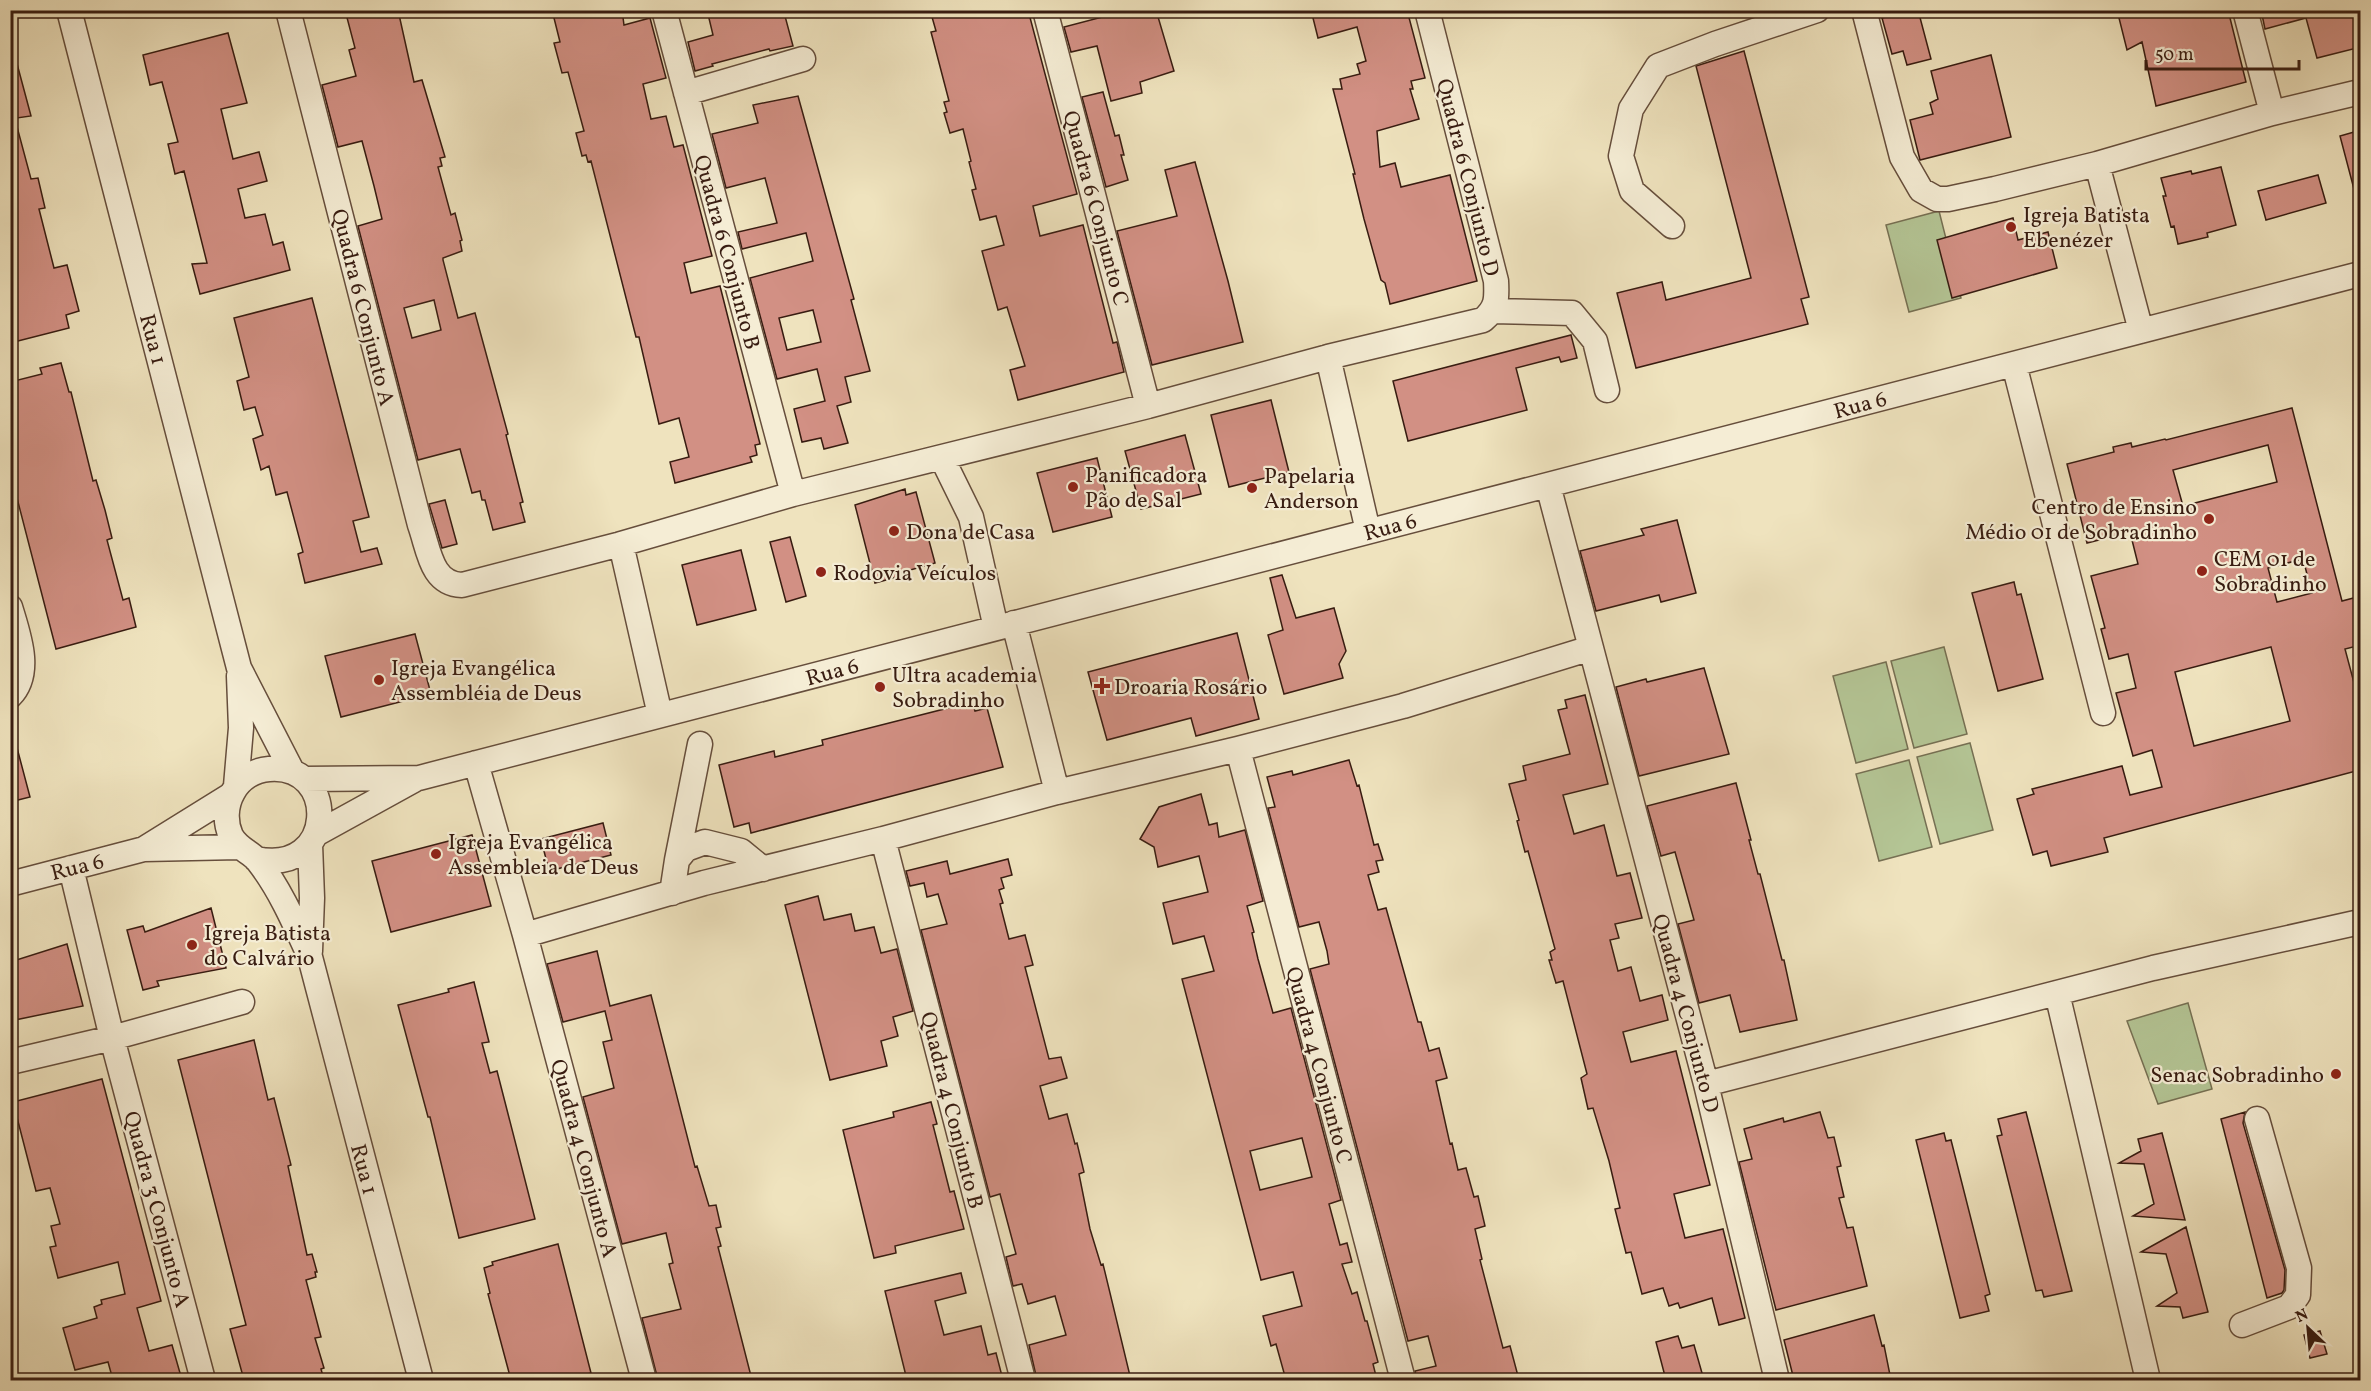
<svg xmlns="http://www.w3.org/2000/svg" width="2371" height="1391" viewBox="0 0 2371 1391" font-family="Vollkorn,serif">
	<rect width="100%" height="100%" fill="#efe3be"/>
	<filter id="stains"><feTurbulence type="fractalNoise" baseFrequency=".00333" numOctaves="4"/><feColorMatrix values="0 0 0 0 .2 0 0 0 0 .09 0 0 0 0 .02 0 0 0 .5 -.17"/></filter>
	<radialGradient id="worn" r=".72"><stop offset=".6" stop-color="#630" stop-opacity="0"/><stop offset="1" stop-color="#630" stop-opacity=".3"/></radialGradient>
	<path fill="#b4c595" stroke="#767053" stroke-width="1.5" d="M1939 211 1961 298 1909 312 1886 225Z
		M1944 647 1967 734 1914 748 1891 661Z
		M1886 662 1908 749 1856 763 1833 676Z
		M1970 743 1993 830 1940 844 1917 757Z
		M1909 760 1932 847 1879 861 1856 774Z
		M2188 1003 2212 1089 2158 1104 2127 1021Z"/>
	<path fill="#d29084" stroke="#381c11" stroke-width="1.5" fill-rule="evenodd" d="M345 10H398L414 82 422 80 445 157 440 158 442 166 438 167 451 215 455 213 462 240 460 241 462 251 443 258V260L458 318 475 313 508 434 506 435 523 502 520 503 525 522 493 530 485 500H482L480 491 472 493 460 449 418 460 358 226 382 219 374 186 362 141 338 147 322 85 356 76 349 50 355 48ZM434 300 441 330 412 338 404 308Z
		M552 10H622L624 25 650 18 666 78 643 84 651 119 666 116 674 147 683 145 712 256 684 263 691 293 720 286 760 444 755 445 757 455 750 457 752 462 675 483 670 462 689 457 679 418 659 424 639 337H636L591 161 588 162 586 155 582 156 576 133 584 131 568 72 562 73 554 43 560 42Z
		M707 10H778L779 17 785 16 793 46 770 51 769 49 712 64 713 66 695 71 688 42 713 35Z
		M930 10H1028L1077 194 1033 206 1040 236 1083 225 1113 343 1117 342 1124 372 1018 400 1010 370 1025 366 1007 307 998 310 982 251 1004 245 996 216 980 220 972 190 976 189 969 162 971 161 963 129 950 133 944 113 947 112 944 102 949 101 931 32 936 31Z
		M1108 10H1156L1174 71 1140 82 1142 93 1111 101 1097 46 1071 52 1064 27 1110 15Z
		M1311 10H1407L1425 78 1411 81 1413 89H1410L1419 119 1377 131 1380 167 1395 163 1401 187 1450 175 1477 281 1390 304 1385 283 1381 280 1364 219 1353 174H1355L1333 89H1342L1340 79 1360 74 1357 64 1366 61 1357 27 1318 38Z
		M1911 10H1918L1931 59 1907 65 1903 51 1892 54 1882 18Z
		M2117 10H2228L2246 82 2156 106 2142 42 2127 50Z
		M2261 10H2355L2361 32V47L2317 58 2306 18 2265 29Z
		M228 33 247 103 221 109 233 159 259 152 267 181 238 189 245 218 265 214 273 245 283 242 290 270 200 294 192 264 207 263 184 171 175 174 168 144 178 142 162 82 150 85 143 55Z
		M1744 51 1809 297 1801 299 1808 324 1636 368 1617 293 1662 282 1666 300 1751 278 1696 66Z
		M1991 55 2011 137 1920 160 1910 120 1933 114 1930 103 1938 99 1931 71Z
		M16 60 31 116 10 119V61Z
		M1103 92 1115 136 1119 135 1124 155H1121L1128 180 1106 187 1082 97Z
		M798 96 854 299 851 300 870 371 845 377 851 402 837 406 848 443 824 449 821 438 802 442 794 409 825 401 817 369 777 379 750 278 813 261 806 233 742 249 738 232 777 223 765 178 726 188 712 134 758 123 753 105ZM813 310 821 342 787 350 779 318Z
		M10 123H16L31 179 38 178 45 208 39 209 54 268 67 265 79 311 66 315 69 328 10 343Z
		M2361 130V193H2355L2340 136Z
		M1195 162 1228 281 1243 342 1152 365 1117 231 1177 216 1165 170Z
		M2221 167 2236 225 2207 233 2208 237 2178 244 2174 226 2171 227 2163 196H2166L2161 178 2191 171 2192 174Z
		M2318 175 2326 203 2266 220 2258 191Z
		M2013 218 2018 240 2048 232 2057 268 1952 298 1937 240Z
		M312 298 369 517 353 521 361 552 377 548 382 564 305 583 298 554 303 552 287 492 276 495 269 466 261 470 253 439 263 435 255 407 244 410 237 381 249 377 234 318Z
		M1571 335 1577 358 1561 362 1559 357 1516 368 1527 410 1408 441 1393 381Z
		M61 363 69 392H71L93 481 96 480 105 510 112 538 107 540 123 600 129 598 136 627 56 649 10 471V382L42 374 40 368Z
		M1271 400 1289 472 1229 487 1211 415Z
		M2292 408 2342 601 2361 596V645L2345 649 2361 709V766L2355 767 2356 771 2104 838 2108 852 2051 866 2047 851 2033 855 2017 799 2034 794 2032 789 2122 766 2130 795 2162 787 2152 750 2133 756 2116 693 2136 688 2128 654 2109 659 2101 629 2105 628 2091 576 2138 564 2130 532 2087 543 2067 464 2114 452 2113 447 2131 443 2132 447 2165 439 2166 440ZM2268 445 2277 482 2183 506 2173 470ZM2303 559 2312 593 2277 602 2268 568ZM2271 647 2290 721 2194 746 2175 672Z
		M1185 435 1201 494 1141 509 1125 451Z
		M1097 458 1112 517 1053 532 1037 473Z
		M905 489 906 495 916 492 935 563 896 574 897 577 875 583 855 505Z
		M445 500 457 544 442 548 429 504Z
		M1677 520 1696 593 1661 602 1659 595 1596 611 1580 551 1644 535 1641 529Z
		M790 537 806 596 786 602 770 542Z
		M741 550 756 610 697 625 682 565Z
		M1282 575 1296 618 1334 608 1346 651 1339 664 1343 678 1284 694 1268 635 1283 630 1270 578Z
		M2014 582 2017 595 2021 594 2043 679 1998 691 1972 593Z
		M1237 633 1259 719 1196 736 1191 718 1107 740 1088 672Z
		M415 634 431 694 341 717 325 656Z
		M1704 668 1729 754 1639 776 1616 687 1646 679 1647 682Z
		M1585 695 1608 784 1563 795 1574 834 1604 825 1617 876 1630 873 1642 918 1615 924 1619 938 1610 940 1618 971 1631 967 1640 1001 1662 995 1668 1020 1623 1032 1631 1062 1676 1051 1710 1185 1674 1194 1685 1238 1723 1229 1745 1318 1719 1325 1712 1298 1680 1308 1678 1303 1669 1306 1663 1288 1642 1294 1631 1252 1626 1253 1615 1209 1620 1208 1609 1161 1593 1108 1588 1109 1581 1078 1587 1074 1563 981 1556 983 1549 960H1552L1550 952 1555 949 1528 851 1525 852 1517 821 1519 820 1509 784 1526 780 1523 766 1570 754 1558 710 1567 708 1565 700Z
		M972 702 975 711 987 708 1003 767 751 833 749 823 734 827 719 765 774 751 775 757 823 745 822 740Z
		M10 744H16L30 797 10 802Z
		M1349 760 1357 786 1359 785 1374 845 1378 844 1383 860 1376 861 1379 872 1368 875 1378 910 1386 908 1418 1022H1421L1429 1051 1439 1048 1447 1078 1436 1081 1450 1144 1452 1143 1458 1170 1466 1168 1474 1197 1478 1196 1485 1226 1475 1229 1482 1259 1480 1260 1503 1348 1510 1346 1518 1376 1499 1380H1417L1415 1371 1436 1366 1428 1336 1408 1341 1310 969 1329 964 1327 951 1319 922 1299 927 1268 808 1275 807 1267 777 1292 771 1293 775Z
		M1736 783 1751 840H1749L1758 874H1760L1782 960H1784L1797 1020 1740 1032 1730 995 1699 1003 1678 924 1694 920 1675 852 1661 856 1647 806Z
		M1201 794 1209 825 1217 823 1219 837 1245 830 1263 901 1247 906 1254 932 1252 933 1258 959 1273 1013 1291 1008 1341 1200 1329 1204 1340 1245 1347 1243 1352 1262 1342 1264 1352 1294 1357 1292 1365 1321H1367L1378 1362 1373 1364 1377 1380H1286L1276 1344 1271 1346 1263 1316 1302 1306 1293 1272 1261 1280 1182 979 1214 971 1204 936 1173 944 1163 903 1208 892 1199 856 1158 867 1154 847 1140 839 1159 807ZM1302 1138 1312 1177 1260 1190 1250 1151Z
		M603 823 611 855 549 871 541 839Z
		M472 835 491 906 391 932 372 861Z
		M1008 859 1012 875 1001 878 1004 888 999 890 1003 903 1000 904 1009 939 1025 935 1033 965 1025 967 1049 1059 1061 1057 1067 1078 1040 1086 1049 1119 1067 1114 1075 1144 1077 1143 1084 1172 1079 1174 1090 1229 1101 1265 1103 1264 1131 1380H1037L1029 1345 1066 1335 1055 1296 1028 1304 1022 1284 1013 1286 1006 1257 1016 1254 1000 1194 990 1197 921 930 947 924 938 894 927 897 924 883 910 886 906 871 947 861 950 874Z
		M818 896 824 920 851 914 855 931 874 927 881 953 897 949 913 1011 893 1017 898 1036 881 1041 887 1066 830 1080 785 905Z
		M211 908 226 968 157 981 159 986 143 990 127 930 143 926 145 932Z
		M67 944 83 1006 10 1021V962Z
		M597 951 610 1006 651 995 695 1167 697 1166 709 1206 716 1205 721 1227 716 1228 721 1246 718 1247 752 1380H658L642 1318 681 1309 669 1264 673 1263 666 1233 622 1244 583 1097 614 1088 603 1042 612 1040 605 1011 563 1022 547 964Z
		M474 982 489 1042 482 1043 490 1073 497 1071 535 1219 459 1238 430 1117H428L398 1005 449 992 448 989Z
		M254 1040 268 1100 274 1098 291 1165 288 1166 307 1255 312 1254 317 1272H315L316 1277 306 1280 321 1337 315 1338 324 1368 321 1369 324 1380H244L230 1329 246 1325 178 1060Z
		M102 1079 161 1301 137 1308 149 1351 172 1345 182 1380H113L108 1362 75 1370 63 1328 97 1318 94 1307 102 1304 101 1300 125 1294 118 1262 58 1278 50 1247 56 1246 51 1226 60 1224 50 1188 36 1191 13 1102Z
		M931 1102 937 1124 933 1125 950 1192 954 1191 964 1229 895 1246 896 1253 874 1258 843 1130 894 1117 893 1112Z
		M1820 1112 1828 1138 1834 1137 1841 1166 1837 1167 1844 1197 1839 1198 1847 1228 1853 1227 1867 1286 1776 1310 1739 1162 1752 1159 1744 1129 1783 1118 1784 1122Z
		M2026 1112 2072 1291 2044 1297 2042 1290 2036 1291 1997 1136 2002 1135 1998 1119Z
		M2245 1112 2243 1123 2285 1270 2284 1290 2282 1293 2267 1298 2221 1119Z
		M1944 1133 1946 1141 1951 1140 1990 1294 1985 1296 1989 1311 1960 1318 1916 1140Z
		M2162 1133 2185 1220 2133 1216 2154 1204 2144 1164 2119 1163 2141 1151 2138 1139Z
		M2186 1227 2208 1312 2183 1318 2180 1307 2157 1306 2177 1293 2166 1254 2141 1252Z
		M558 1244 591 1373 576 1377 577 1380H511L488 1294 490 1293 484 1268 493 1265 492 1262Z
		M961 1273 966 1293 935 1301 944 1335 981 1326 988 1355 996 1353 1003 1380H907L885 1291Z
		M1874 1315 1882 1346 1884 1345 1891 1380H1794L1784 1340Z
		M2320 1331 2327 1354 2310 1358 2304 1335Z
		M1678 1336 1682 1348 1694 1345 1704 1380H1666L1656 1342Z"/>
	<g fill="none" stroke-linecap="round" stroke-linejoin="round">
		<g stroke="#664e3c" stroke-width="27">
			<path id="minor" d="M69 10 239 668 292 771
				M288 10 420 525C429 550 431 584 462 585L621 544 793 494 1148 406 1328 357 1483 320C1497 308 1497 299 1496 281L1427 10
				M664 10 793 494
				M1045 10 1148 406
				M1864 10 1902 157 1921 190 1937 199H1948L1995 189 2097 164 2272 113 2360 92
				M2245 10 2272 113
				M686 93 803 59
				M2097 164 2141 331
				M1672 226 1632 191 1621 156 1631 109 1658 66 1715 44 1817 10
				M1492 311 1572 313 1595 341 1607 390
				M1328 357 1368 531
				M2014 364 2103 713
				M942 458 971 517 996 628
				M1548 485 1706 1084 1777 1380
				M621 544 660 715
				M10 607C18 634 33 673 10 696
				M1014 623 1057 792
				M1238 749 1403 1380
				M476 763 525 935 644 1380
				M304 779 419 778 2360 274
				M236 786 241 728 239 676
				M316 834 414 780
				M883 839 1023 1380
				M310 844 312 898 310 951
				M144 849 231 795
				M256 859C337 876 339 763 269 769 254 770 240 779 233 792 225 806 225 823 231 836 239 850 250 851 258 861 280 889 295 924 310 957L421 1380
				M677 860 700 744
				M71 868 112 1038 203 1380
				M10 884 144 849 239 847
				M672 893 677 860 686 849 705 842 741 851 763 869
				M525 935 704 883 883 839 1057 792 1238 749 1403 706 1591 648
				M2057 993 2148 1380
				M10 1062 112 1038 242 1002
				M1706 1084 2153 968 2360 922
				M2242 1325 2289 1307 2298 1295 2299 1268 2257 1119"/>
		</g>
		<use href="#minor" stroke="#f5edd5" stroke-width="24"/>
	</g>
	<g fill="#8f2418" stroke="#f5edd5" stroke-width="2">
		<circle cx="2011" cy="227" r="6"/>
		<circle cx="1073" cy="487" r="6"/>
		<circle cx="1252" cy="488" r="6"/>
		<circle cx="2209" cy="519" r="6"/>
		<circle cx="894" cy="531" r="6"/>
		<circle cx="2202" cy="571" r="6"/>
		<circle cx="821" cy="572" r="6"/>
		<circle cx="379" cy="680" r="6"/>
		<path d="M1099 677h6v6h6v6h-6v6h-6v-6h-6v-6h6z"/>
		<circle cx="880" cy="687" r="6"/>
		<circle cx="436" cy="854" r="6"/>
		<circle cx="192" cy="945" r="6"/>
		<circle cx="2336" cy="1074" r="6"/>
	</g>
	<g text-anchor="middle" stroke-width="4.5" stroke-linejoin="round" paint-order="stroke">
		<g font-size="22" fill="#381c11" stroke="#f5edd5">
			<text transform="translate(1469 177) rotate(76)" y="8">Quadra 6 Conjunto D</text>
			<text transform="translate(1097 208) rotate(75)" y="8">Quadra 6 Conjunto C</text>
			<text transform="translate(728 252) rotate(75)" y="8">Quadra 6 Conjunto B</text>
			<text transform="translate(364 307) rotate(76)" y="8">Quadra 6 Conjunto A</text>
			<text transform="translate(154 339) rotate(75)" y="8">Rua 1</text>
			<text transform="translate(1860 404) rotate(-15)" y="8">Rua 6</text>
			<text transform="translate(1390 526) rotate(-15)" y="8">Rua 6</text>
			<text transform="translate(832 671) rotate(-15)" y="8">Rua 6</text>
			<text transform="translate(77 866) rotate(-14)" y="8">Rua 6</text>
			<text transform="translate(1687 1013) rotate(75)" y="8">Quadra 4 Conjunto D</text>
			<text transform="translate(1320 1065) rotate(75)" y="8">Quadra 4 Conjunto C</text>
			<text transform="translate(953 1110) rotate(76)" y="8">Quadra 4 Conjunto B</text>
			<text transform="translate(585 1158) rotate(75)" y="8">Quadra 4 Conjunto A</text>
			<text transform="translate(365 1169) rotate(75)" y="8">Rua 1</text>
			<text transform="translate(158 1209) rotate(75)" y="8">Quadra 3 Conjunto A</text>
		</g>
		<g font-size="22" fill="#381c11" stroke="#f5edd5" text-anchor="start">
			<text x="2023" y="222">Igreja Batista<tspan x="2023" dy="25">Ebenézer</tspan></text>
			<text x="1085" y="482">Panificadora<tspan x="1085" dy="25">Pão de Sal</tspan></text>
			<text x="1264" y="483">Papelaria<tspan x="1264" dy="25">Anderson</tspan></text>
			<text x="2197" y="514" text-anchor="end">Centro de Ensino<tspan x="2197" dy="25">Médio 01 de Sobradinho</tspan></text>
			<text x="906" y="539">Dona de Casa</text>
			<text x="2214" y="566">CEM 01 de<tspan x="2214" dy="25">Sobradinho</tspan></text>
			<text x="833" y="580">Rodovia Veículos</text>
			<text x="391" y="675">Igreja Evangélica<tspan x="391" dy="25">Assembléia de Deus</tspan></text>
			<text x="892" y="682">Ultra academia<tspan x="892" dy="25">Sobradinho</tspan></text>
			<text x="1114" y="694">Droaria Rosário</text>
			<text x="448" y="849">Igreja Evangélica<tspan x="448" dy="25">Assembleia de Deus</tspan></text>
			<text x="204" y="940">Igreja Batista<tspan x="204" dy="25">do Calvário</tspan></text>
			<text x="2324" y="1082" text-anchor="end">Senac Sobradinho</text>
		</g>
	</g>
	<rect width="2371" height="1391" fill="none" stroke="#efe3be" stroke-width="36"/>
	<rect x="12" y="12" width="2347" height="1367" fill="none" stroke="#381c11" stroke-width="3"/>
	<rect x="18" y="18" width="2335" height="1355" fill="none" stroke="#381c11" stroke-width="1.5"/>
	<g transform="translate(2308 1328) rotate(334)" stroke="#f5edd5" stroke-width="4.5" paint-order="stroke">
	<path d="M0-4.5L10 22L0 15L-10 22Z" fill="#381c11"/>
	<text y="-9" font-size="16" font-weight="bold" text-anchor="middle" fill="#381c11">N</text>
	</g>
	<path d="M2146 60v9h153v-9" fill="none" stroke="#381c11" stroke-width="3"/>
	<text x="2155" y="60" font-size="18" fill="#381c11" stroke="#f5edd5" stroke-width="4.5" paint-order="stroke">50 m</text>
	<rect width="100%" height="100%" filter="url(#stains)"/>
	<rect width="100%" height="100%" fill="url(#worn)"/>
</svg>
